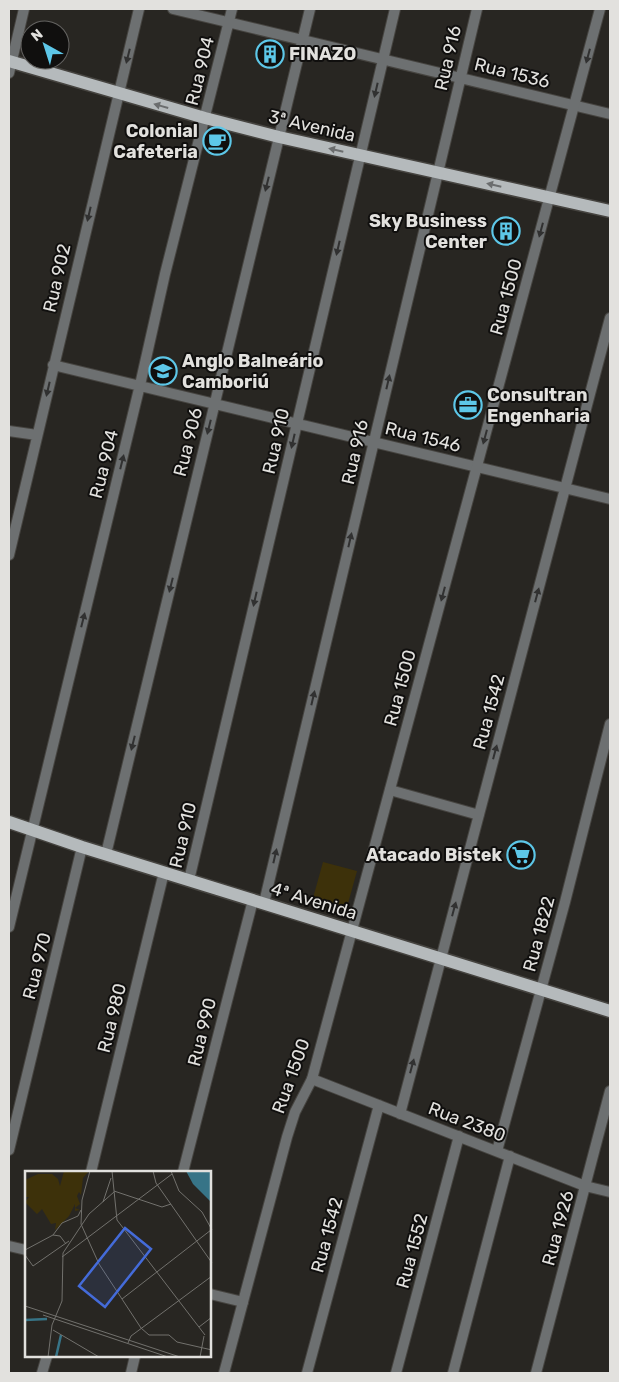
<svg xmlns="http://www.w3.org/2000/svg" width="619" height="1382" viewBox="0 0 619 1382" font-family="Rubik,sans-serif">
	<rect width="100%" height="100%" fill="#282622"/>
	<path fill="#3d310a" d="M323 862 357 871 347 907 313 898Z"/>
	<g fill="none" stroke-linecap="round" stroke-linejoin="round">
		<g stroke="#464440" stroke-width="12">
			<path id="minor" d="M173 9 610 114
				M9 73 24 9
				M53 365 610 499
				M9 431 37 435
				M9 555 139 9
				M390 790 479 815
				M106 854 310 9
				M189 880 395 9
				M264 903 477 9
				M9 927 140 385 165 274 232 9
				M312 1079 585 1186 610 1192
				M400 1114 610 318
				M9 1150 82 847
				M497 1151 565 902 610 724
				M91 1172 164 872
				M183 1172 253 900
				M9 1246 26 1250
				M210 1294 243 1302
				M42 1373 47 1356
				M131 1373 135 1356
				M307 1373 379 1105
				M396 1373 459 1136
				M453 1373 510 1156
				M536 1373 610 1091"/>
		</g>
		<g stroke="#464440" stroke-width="12">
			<path id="tertiary" d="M224 1373 287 1137 295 1112 312 1079 600 9"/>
		</g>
		<g stroke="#464440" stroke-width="15">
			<path id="primary" d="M9 61 205 118 279 137 610 211
				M9 822 82 847 610 1011"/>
		</g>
		<use href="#minor" stroke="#6d7071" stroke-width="10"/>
		<use href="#tertiary" stroke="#6d7071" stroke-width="10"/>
		<use href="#primary" stroke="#b5babc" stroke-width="12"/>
	</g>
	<defs><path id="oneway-solid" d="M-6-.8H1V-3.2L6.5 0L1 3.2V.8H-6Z" transform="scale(1.25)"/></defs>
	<g fill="#313131">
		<use href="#oneway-solid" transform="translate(128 56) rotate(104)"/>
		<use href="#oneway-solid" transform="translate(588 56) rotate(105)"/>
		<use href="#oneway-solid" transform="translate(376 90) rotate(103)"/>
		<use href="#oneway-solid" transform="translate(267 184) rotate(104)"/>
		<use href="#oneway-solid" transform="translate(89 214) rotate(103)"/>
		<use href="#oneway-solid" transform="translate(541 230) rotate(105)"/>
		<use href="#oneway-solid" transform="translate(338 248) rotate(103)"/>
		<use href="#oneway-solid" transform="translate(388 382) rotate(-77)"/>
		<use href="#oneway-solid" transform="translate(48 389) rotate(103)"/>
		<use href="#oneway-solid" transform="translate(209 427) rotate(104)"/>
		<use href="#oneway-solid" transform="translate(485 437) rotate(105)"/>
		<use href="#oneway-solid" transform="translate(293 441) rotate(103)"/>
		<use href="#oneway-solid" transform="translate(122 462) rotate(-76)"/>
		<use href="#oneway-solid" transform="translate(350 540) rotate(-77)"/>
		<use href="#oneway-solid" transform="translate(171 585) rotate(104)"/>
		<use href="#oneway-solid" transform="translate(443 594) rotate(105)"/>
		<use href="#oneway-solid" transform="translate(537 595) rotate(-75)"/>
		<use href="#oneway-solid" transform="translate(255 599) rotate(103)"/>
		<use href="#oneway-solid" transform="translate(83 620) rotate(-76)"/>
		<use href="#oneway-solid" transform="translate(313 698) rotate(-77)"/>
		<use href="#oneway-solid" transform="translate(133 743) rotate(104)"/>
		<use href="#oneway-solid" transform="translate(495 752) rotate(-75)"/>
		<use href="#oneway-solid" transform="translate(275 856) rotate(-77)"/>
		<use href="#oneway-solid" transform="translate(454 909) rotate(-75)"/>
		<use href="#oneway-solid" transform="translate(412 1066) rotate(-75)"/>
	</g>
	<g fill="#6b6d6e">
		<use href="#oneway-solid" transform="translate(161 106) rotate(-164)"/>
		<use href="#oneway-solid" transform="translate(336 150) rotate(-167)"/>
		<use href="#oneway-solid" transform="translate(494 185) rotate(-167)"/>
	</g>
	<defs>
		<g id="building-ring" transform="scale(1.4375)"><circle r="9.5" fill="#100f0e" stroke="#5dc7e8" stroke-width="1.5"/><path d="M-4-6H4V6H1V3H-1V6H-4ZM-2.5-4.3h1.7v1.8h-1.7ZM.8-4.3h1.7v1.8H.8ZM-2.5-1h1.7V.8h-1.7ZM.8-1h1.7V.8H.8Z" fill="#5dc7e8"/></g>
		<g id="cafe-ring" transform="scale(1.4375)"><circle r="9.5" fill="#100f0e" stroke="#5dc7e8" stroke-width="1.5"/><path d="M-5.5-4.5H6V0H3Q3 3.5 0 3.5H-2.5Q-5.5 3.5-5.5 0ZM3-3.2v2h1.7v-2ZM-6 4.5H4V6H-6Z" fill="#5dc7e8"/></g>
		<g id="school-ring" transform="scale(1.4375)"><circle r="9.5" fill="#100f0e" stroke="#5dc7e8" stroke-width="1.5"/><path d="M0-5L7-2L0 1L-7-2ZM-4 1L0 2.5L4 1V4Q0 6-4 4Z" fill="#5dc7e8"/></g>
		<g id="office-ring" transform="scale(1.4375)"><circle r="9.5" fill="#100f0e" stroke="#5dc7e8" stroke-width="1.5"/><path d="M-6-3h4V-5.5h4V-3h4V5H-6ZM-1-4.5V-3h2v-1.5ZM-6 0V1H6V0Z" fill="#5dc7e8"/></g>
		<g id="supermarket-ring" transform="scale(1.4375)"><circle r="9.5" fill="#100f0e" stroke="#5dc7e8" stroke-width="1.5"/><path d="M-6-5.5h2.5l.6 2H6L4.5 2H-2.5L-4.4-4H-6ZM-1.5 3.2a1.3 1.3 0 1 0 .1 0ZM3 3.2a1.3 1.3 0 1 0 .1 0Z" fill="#5dc7e8"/></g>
	</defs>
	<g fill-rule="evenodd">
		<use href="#building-ring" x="270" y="54"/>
		<use href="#cafe-ring" x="217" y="141"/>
		<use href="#building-ring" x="506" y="231"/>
		<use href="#school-ring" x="163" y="371"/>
		<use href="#office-ring" x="468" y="405"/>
		<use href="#supermarket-ring" x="521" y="855"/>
	</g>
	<g text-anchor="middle" stroke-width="4" stroke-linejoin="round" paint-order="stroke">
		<g font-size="18" font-weight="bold" fill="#e2e1de" stroke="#100f0e" text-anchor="start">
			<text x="289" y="60">FINAZO</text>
			<text x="198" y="137" text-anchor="end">Colonial<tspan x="198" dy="21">Cafeteria</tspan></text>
			<text x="487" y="227" text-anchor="end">Sky Business<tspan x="487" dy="21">Center</tspan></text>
			<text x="182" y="367">Anglo Balneário<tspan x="182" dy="21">Camboriú</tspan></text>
			<text x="487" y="401">Consultran<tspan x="487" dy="21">Engenharia</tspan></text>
			<text x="502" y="861" text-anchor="end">Atacado Bistek</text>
		</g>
		<g font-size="18" fill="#e2e1de" stroke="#100f0e">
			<text transform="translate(448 58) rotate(-77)" y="6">Rua 916</text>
			<text transform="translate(200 71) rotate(-76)" y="6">Rua 904</text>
			<text transform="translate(512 73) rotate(14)" y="6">Rua 1536</text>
			<text transform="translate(312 126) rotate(13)" y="6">3ª Avenida</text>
			<text transform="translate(57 278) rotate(-77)" y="6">Rua 902</text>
			<text transform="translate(506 297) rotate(-75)" y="6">Rua 1500</text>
			<text transform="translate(423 437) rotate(14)" y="6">Rua 1546</text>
			<text transform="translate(276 441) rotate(-77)" y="6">Rua 910</text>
			<text transform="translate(188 442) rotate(-76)" y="6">Rua 906</text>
			<text transform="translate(355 452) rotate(-77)" y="6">Rua 916</text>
			<text transform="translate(104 464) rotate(-76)" y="6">Rua 904</text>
			<text transform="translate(400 688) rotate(-75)" y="6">Rua 1500</text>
			<text transform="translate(489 712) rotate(-75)" y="6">Rua 1542</text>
			<text transform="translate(183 835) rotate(-77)" y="6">Rua 910</text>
			<text transform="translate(314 901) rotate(17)" y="6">4ª Avenida</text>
			<text transform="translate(539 934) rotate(-75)" y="6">Rua 1822</text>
			<text transform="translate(37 966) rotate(-76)" y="6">Rua 970</text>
			<text transform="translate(112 1018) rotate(-76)" y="6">Rua 980</text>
			<text transform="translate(202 1032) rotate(-76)" y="6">Rua 990</text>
			<text transform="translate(291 1076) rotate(-70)" y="6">Rua 1500</text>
			<text transform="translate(467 1122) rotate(21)" y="6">Rua 2380</text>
			<text transform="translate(558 1228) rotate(-75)" y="6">Rua 1926</text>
			<text transform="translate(327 1235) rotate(-75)" y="6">Rua 1542</text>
			<text transform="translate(412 1251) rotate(-75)" y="6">Rua 1552</text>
		</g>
	</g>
	<g transform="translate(25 1171)">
		<rect width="186" height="186" fill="#282622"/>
		<path d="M39 0H64L58 7 56 24 54 21 52 25 55 33 50 37 55 39 50 40V33L44 45 30 59 31 52 26 53 17 38 12 43 0 31 4 26H0V9L13 3H27L33 8 35 15Z" fill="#3d310a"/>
		<path d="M161 0H186V31L168 13Z" fill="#377487"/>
		<path fill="none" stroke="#377487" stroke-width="2.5" d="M0 149 22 148M31 186 36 164"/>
		<path fill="none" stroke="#72716d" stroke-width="1" d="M65 0 57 29 56 53 74 93 116 157 124 164H144L152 171 187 179M87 0 92 49 180 164M128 0 131 12 187 92M146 0 154 20 177 41 187 59M89 20 137 36 146 33M78 31 86 7M28 64 37 52 53 45 56 39M0 79 28 64 35 65 41 73M0 84 8 95 44 70M37 86 147 3M97 128 186 59M0 135 155 186M18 144 143 186M174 156 187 146M28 159 74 186M103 172 106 165 187 105M23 186 27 154 37 130 38 82 64 43 89 21M175 186 179 165"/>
		<path fill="#446bd9" fill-opacity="0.15" stroke="#446bd9" stroke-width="2.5" d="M100 57 126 78 80 136 54 115Z"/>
		<rect width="186" height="186" fill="none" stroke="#e2e1de" stroke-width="2.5"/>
	</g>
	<rect width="619" height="1382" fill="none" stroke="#e2e1de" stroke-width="20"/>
	<g transform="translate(45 45) rotate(321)"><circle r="24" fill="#100f0e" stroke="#646361"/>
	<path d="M0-4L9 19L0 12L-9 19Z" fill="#5dc7e8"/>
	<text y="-8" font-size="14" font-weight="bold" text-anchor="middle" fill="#e2e1de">N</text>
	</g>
</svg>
